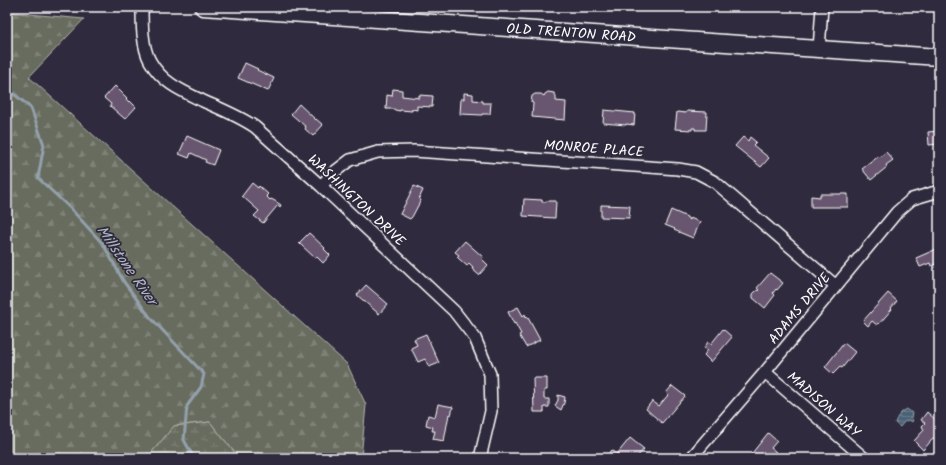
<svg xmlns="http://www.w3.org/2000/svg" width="946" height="465" viewBox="0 0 946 465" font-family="Kalam,sans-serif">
	<defs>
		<pattern id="forest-firs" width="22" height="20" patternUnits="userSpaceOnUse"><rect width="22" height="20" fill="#686c5f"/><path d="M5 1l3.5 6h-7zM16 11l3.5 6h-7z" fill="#7f8277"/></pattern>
		<pattern id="wetland-marsh" width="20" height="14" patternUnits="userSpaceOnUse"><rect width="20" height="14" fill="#686c5f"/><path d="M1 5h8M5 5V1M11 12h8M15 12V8" fill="none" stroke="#7f8277"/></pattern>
		<pattern id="water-rules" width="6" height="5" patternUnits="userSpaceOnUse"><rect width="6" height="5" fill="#4b6276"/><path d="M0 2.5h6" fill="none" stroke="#667a8b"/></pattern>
	</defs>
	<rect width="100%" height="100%" fill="#2f2a3d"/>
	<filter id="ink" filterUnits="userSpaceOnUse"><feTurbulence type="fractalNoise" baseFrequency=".025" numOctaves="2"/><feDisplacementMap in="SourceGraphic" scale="8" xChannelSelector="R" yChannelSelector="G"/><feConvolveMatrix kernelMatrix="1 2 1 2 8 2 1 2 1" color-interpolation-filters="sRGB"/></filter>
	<g filter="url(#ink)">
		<path fill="url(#forest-firs)" stroke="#b4b6af" d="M7 12 84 19 29 77 347 364 366 405 361 458H239L210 422 174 426 147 458H7Z"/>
		<path fill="url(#wetland-marsh)" stroke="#b4b6af" d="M210 422 239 458H147L174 426Z"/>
		<path fill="url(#water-rules)" stroke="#93a1ad" d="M907 409 912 413 911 418 913 420 912 422 909 420 904 422 900 427 895 423C897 416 901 412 907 409Z"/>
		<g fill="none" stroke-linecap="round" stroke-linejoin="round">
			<path stroke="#93a1ad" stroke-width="3" d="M7 93 14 94 31 108 44 145 38 178 71 209 103 244 124 282 149 316 204 374 201 387 187 406 184 440 194 458"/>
		</g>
		<path fill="#68566f" stroke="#fff" d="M245 63 258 69 257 70 274 78 268 91 238 78Z
			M115 86 127 98 126 99 129 102 130 101 136 107 125 119 110 106 111 104 104 98Z
			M393 89 402 90V96L419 98V95L433 96 432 107 417 106V110L412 109V111L400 110V111L395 110 394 109H386L387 95 392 96Z
			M548 92 554 93 556 96V101L566 102 565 120 532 117 533 103 531 102 532 96 535 94H541L544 96 545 94Z
			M464 93 473 94V100L483 101V103H491L490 114H482V115L460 114 461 99H464Z
			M299 104 316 120V119L323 125 313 136 305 129 306 127 291 114Z
			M604 110 635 113 634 125 626 124V125L603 123Z
			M687 111 707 112 706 130H695V128H692V130L675 129 677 112 686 113Z
			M938 126H939V144L929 145 928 132 938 131Z
			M187 136 219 150 213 165 205 162 206 160 191 153 189 158 179 154Z
			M743 137 748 141 750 137 756 142 753 145 769 158 761 167 735 146Z
			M886 152 893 160 886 165 887 167 871 180 862 169 879 156 880 157Z
			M252 183 258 188 259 186 268 194 266 196 270 200 271 199 275 201 281 205 280 207 278 205 263 223 254 216 259 211 242 196Z
			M414 186 423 190 419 199 421 200 412 217 410 219 400 214Z
			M820 194H848V207H811V196L820 197Z
			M524 199 542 200V202H546V201H556L555 218 523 216Z
			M601 205 630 206 629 218 601 217Z
			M671 210 687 217V218L690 220V218L700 222 693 238 674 230 675 229 665 225Z
			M309 233 325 248 324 249 330 255 323 263 317 257 315 258 299 243Z
			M465 241 483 257 482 259 488 265 479 275 472 269 473 267 469 263 467 266 457 257 459 255 455 252Z
			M939 248V262L931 266 930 263 920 267 916 258Z
			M770 273 783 283 777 290 776 289 773 293 775 295 765 308 753 298V294L756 291 759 290 757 288Z
			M366 285 388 304 379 314 357 295Z
			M888 293 897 301 891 308 892 309 879 324 878 323 877 325 872 321 868 326 863 321Z
			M518 307 523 316 525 314 526 317 527 316 540 340 526 347 519 335 521 334 515 323 514 324 508 312Z
			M723 329 732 337 711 362 704 355 708 350 704 348 708 342 711 344Z
			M426 334 439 363 429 367 425 359 418 362 411 348 417 345 414 339Z
			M844 343 855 352 842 368 840 367 833 374 825 367Z
			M533 378H547V390H544V399H549V407H544V412H534Z
			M672 386 685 396 662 423 646 409 652 401 659 406 668 395 666 393Z
			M558 395 565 397 564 403 561 410 555 406 558 400Z
			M438 404 453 407 451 415 449 414 444 441 433 439 435 431H432L433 427 426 425 428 415 435 417Z
			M927 412 939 423V432L923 450 914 441 924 430 922 426 925 423 921 420Z
			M768 433 777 441 771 448 776 452 770 458H750L749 457Z
			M630 438 644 449 637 457 636 456 634 458H610L607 456 612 450 617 454Z"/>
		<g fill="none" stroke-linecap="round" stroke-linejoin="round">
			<g stroke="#fff" stroke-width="14">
				<path id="street" d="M142 7C142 23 142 47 150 61 162 83 182 91 203 101 221 109 239 116 255 127L321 186 454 311 475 338 490 374 491 411 480 458
					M819 49 822 7
					M321 186 333 173 350 160 378 152 414 151 678 169 696 172 715 182 836 286
					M765 372 864 458
					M691 458 765 372 897 212 912 199 939 191"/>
			</g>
			<g stroke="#fff" stroke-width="19">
				<g id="secondary">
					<path id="s1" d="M203 7 740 44 819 49 939 57"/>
				</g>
			</g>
			<use href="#street" stroke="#2f2a3d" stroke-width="11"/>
			<use href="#secondary" stroke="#2f2a3d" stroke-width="16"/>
		</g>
	</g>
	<g text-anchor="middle" stroke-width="3.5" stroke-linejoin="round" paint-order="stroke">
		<g font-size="14" fill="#fff" stroke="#2f2a3d">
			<text dy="5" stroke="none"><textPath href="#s1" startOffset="369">OLD TRENTON ROAD</textPath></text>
			<text transform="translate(594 148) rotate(4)" y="5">MONROE PLACE</text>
			<text transform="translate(357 200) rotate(43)" y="5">WASHINGTON DRIVE</text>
			<text transform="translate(799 308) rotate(-50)" y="5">ADAMS DRIVE</text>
			<text transform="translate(824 404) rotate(41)" y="5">MADISON WAY</text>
		</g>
		<g font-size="15" font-style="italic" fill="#aeb8c1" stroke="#2f2a3d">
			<text transform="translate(127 265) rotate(55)" y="5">Millstone River</text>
		</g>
	</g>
	<rect width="946" height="465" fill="none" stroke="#2f2a3d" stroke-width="24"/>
	<rect x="12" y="12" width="922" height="441" fill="none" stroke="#fff" stroke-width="1.5" filter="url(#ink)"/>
</svg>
